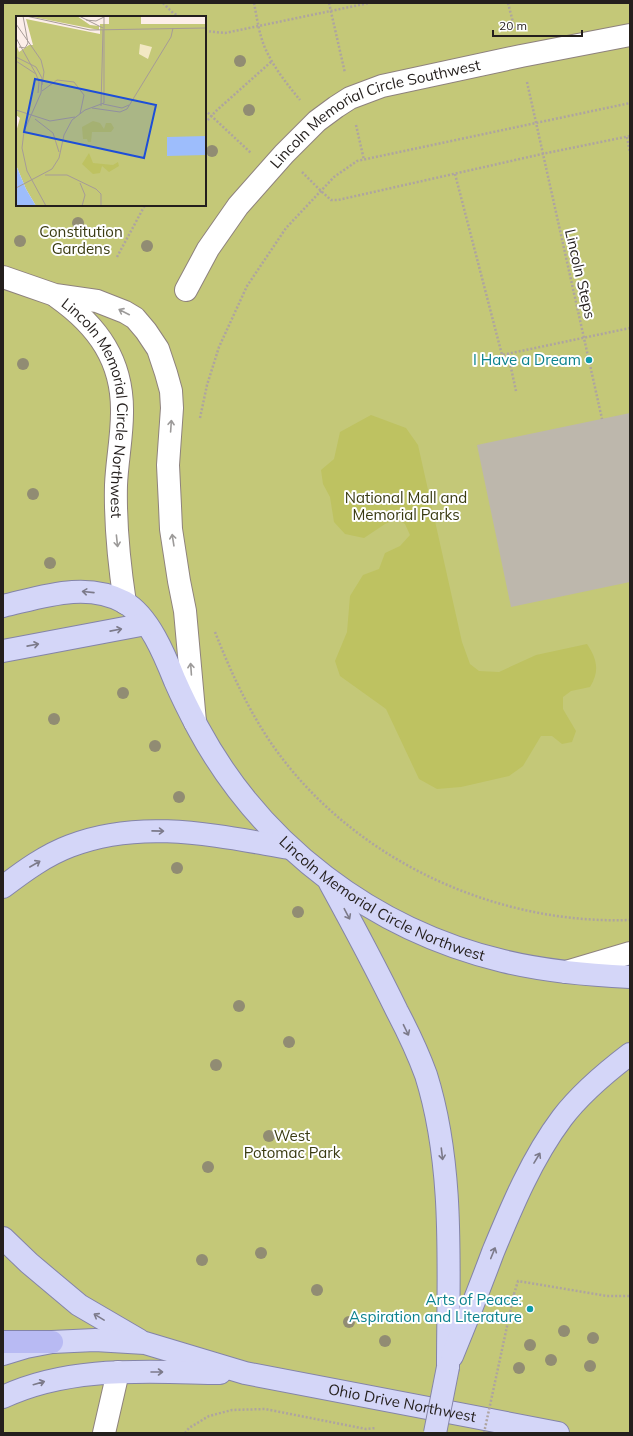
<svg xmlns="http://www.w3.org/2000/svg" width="633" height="1436" viewBox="0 0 633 1436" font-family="Mulish,sans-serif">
	<rect width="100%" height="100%" fill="#fceee9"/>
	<path fill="#c4c878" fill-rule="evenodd" d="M3 3H630V1433H3ZM17 17H205V205H17Z"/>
	<path fill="#bec261" d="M371 415 406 428 418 445 462 642 470 664 479 671 499 672 536 655 587 644C597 659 600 671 590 687L571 691 563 697V709L576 731 572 742 562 744 552 736H541L523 766 509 776 461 787 437 789 419 779 386 709 340 676 335 661 347 632 350 596 363 575 379 569 385 553 400 546 410 535 405 524 397 519 385 524 364 538 345 534 334 522 330 497 323 484 321 470 334 459 340 432Z"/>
	<path fill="#bdb7ac" d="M630 413V582L511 607 477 445Z"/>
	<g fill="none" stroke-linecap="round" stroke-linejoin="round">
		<g stroke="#8e827d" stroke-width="24">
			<g id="minor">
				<path d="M3 277 55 295 97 301 125 312 135 318 146 331 158 349 166 373 171 391 172 408 168 465 170 506 171 529 179 581 185 611 195 722"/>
				<path id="s1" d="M186 290 208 249 238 206 284 154 317 121 336 107 350 98 382 86 521 56 630 35"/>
				<path id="s2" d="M57 297C98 326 123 361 122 413 122 437 117 461 116 485 115 525 119 563 125 603"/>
				<path d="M566 972 630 953"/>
				<path d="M104 1433 118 1372"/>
			</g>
		</g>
		<g stroke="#8484a8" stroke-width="24">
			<g id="major">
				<path id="s3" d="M3 606C42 597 86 581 124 602 149 616 165 656 175 681 182 697 190 713 198 728 261 845 373 930 503 961 544 971 588 975 630 977"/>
				<path d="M3 651 146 624"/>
				<path d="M330 883C353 925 376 968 397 1011 408 1032 418 1053 426 1075 455 1167 448 1271 448 1367"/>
				<path d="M3 887C24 871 46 855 70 846 142 818 217 836 290 848"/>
				<path d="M3 1238 29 1263 79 1305 139 1340"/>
				<path id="s4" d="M3 1354 26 1347 52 1342 95 1340 145 1343 245 1373 558 1433"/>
				<path d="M452 1356C466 1322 480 1287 493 1252 512 1206 532 1158 562 1118 581 1093 605 1073 630 1054"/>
				<path d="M3 1397C71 1365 148 1372 220 1373"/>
			</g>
		</g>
		<g stroke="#8484a8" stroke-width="24">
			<path id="highway" d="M3 1342H52"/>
		</g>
		<path stroke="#aea4a0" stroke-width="2.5" stroke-dasharray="2 2" stroke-linecap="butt" d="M163 3 173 13 180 17
			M254 3C257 18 259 34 265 48 274 68 287 84 300 100
			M329 3 345 73
			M508 3 515 30
			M205 31 225 33 369 3
			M527 82 602 419
			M205 110 251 153
			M205 123 216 111 272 61
			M356 125 364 160
			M627 137 630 153
			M302 172 321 191 331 200H338L542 154 630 136
			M455 174 502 355 630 328
			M117 257 145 205
			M508 354 516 391
			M200 418 207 385 219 347 247 286 286 228 334 177 357 161 630 103
			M215 632C230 670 246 705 269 740 347 856 491 925 630 920
			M514 1294 518 1281 607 1296H630
			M185 1433 189 1428 209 1416 232 1410 265 1409 366 1429 376 1428"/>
		<use href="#minor" stroke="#fff" stroke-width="22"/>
		<use href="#major" stroke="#d4d6f8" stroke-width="22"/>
		<use href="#highway" stroke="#b8baf3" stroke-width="22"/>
		<g stroke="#8484a8" stroke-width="24" stroke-linecap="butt">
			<path id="major-bridge" d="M435 1433 448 1367"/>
		</g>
		<path stroke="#aea4a0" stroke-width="2.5" stroke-dasharray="2 2" stroke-linecap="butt" d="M484 1433 514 1294"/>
		<use href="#major-bridge" stroke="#d4d6f8" stroke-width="22"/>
	</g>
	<g fill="#918c73">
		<circle cx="240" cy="61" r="6"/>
		<circle cx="249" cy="110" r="6"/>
		<circle cx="212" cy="151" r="6"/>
		<circle cx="78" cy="223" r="6"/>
		<circle cx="20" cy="241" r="6"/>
		<circle cx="147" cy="246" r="6"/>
		<circle cx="23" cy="364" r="6"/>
		<circle cx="33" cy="494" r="6"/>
		<circle cx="50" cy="563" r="6"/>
		<circle cx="123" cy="693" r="6"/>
		<circle cx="54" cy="719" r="6"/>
		<circle cx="155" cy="746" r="6"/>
		<circle cx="179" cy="797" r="6"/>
		<circle cx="177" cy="868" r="6"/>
		<circle cx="298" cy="912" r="6"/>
		<circle cx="239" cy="1006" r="6"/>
		<circle cx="289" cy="1042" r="6"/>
		<circle cx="216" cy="1065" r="6"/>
		<circle cx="269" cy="1136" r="6"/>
		<circle cx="208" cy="1167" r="6"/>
		<circle cx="261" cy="1253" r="6"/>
		<circle cx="202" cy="1260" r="6"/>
		<circle cx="317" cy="1290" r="6"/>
		<circle cx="349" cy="1322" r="6"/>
		<circle cx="564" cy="1331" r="6"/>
		<circle cx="593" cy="1338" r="6"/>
		<circle cx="385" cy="1341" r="6"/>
		<circle cx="530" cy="1345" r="6"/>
		<circle cx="551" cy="1360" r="6"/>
		<circle cx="590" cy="1366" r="6"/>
		<circle cx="519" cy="1368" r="6"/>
	</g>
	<defs><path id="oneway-shaft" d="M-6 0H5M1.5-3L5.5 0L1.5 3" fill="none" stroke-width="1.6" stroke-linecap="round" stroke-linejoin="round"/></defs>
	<g stroke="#9c9a99">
		<use href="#oneway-shaft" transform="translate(124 312) rotate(-153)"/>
		<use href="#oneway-shaft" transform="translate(171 426) rotate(-86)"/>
		<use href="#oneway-shaft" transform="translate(173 540) rotate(-99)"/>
		<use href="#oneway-shaft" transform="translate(117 541) rotate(84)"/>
		<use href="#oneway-shaft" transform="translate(191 669) rotate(-94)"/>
	</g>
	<g stroke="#7c7a8a">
		<use href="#oneway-shaft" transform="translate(88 592) rotate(-174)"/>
		<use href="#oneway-shaft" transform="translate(116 630) rotate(-11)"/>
		<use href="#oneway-shaft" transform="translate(33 645) rotate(-11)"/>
		<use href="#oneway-shaft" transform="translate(158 831) rotate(1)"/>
		<use href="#oneway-shaft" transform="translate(35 864) rotate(-30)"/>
		<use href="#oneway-shaft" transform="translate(347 914) rotate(62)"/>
		<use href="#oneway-shaft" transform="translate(406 1030) rotate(64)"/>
		<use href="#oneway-shaft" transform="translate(442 1154) rotate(83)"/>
		<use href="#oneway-shaft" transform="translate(537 1158) rotate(-59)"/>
		<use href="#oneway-shaft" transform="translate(493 1253) rotate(-68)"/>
		<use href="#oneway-shaft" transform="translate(99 1317) rotate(-149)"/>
		<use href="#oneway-shaft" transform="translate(157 1372)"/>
		<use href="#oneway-shaft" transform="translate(39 1383) rotate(-16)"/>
	</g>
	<g fill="#0f9aa8" stroke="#fff" stroke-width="1.5">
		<circle cx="589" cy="360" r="4"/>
		<circle cx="530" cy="1309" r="4"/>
	</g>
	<g text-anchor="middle" stroke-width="4" stroke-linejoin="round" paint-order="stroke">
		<g font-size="15" fill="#241f1d" stroke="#fff">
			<text dy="5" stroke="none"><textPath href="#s1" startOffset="271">Lincoln Memorial Circle Southwest</textPath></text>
			<text transform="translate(580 274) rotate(77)" y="5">Lincoln Steps</text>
			<text dy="5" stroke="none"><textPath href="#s2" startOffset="126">Lincoln Memorial Circle Northwest</textPath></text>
			<text dy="5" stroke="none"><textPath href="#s3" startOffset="530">Lincoln Memorial Circle Northwest</textPath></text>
			<text dy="5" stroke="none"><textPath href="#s4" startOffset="408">Ohio Drive Northwest</textPath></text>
		</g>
		<g font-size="15" fill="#3a3b12" stroke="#fff">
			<text x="81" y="237">Constitution<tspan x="81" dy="17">Gardens</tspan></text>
			<text x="406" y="503">National Mall and<tspan x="406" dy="17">Memorial Parks</tspan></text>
			<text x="292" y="1141">West<tspan x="292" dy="17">Potomac Park</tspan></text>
		</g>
		<g font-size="15" fill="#0d838f" stroke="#fff" text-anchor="end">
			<text x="581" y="365">I Have a Dream</text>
			<text x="522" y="1305">Arts of Peace:<tspan x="522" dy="17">Aspiration and Literature</tspan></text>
		</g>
	</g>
	<g transform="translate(16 16)">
		<rect width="190" height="190" fill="#fceee9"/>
		<path d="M12 0H61L74 9 83 10V14ZM93 0H125V8H190V190H20L10 173 0 149V116L4 102 0 99V28L3 36 13 29H17L10 3 84 18V8H93Z" fill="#c4c878"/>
		<path d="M77 105 84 107 88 113 90 107H95L98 112 95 116H76L75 126H72L71 123H67L66 111ZM73 137 77 147 97 149 102 146 103 150 93 156 86 150 84 157 77 158 66 148Z" fill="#bec261"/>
		<path d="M124 28 136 31 132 43 123 38Z" fill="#f2e8c3"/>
		<path d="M190 120V139L151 140V121ZM0 149 10 173 20 190H0Z" fill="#9dbdfc"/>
		<path fill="none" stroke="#a69b97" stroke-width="1" d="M10 0 74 14 190 12M63 0 87 12M70 4 80 5 88 1M0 8 25 44 28 56 26 69M0 22 20 58M3 31 9 32 12 27 7 0M0 41 20 51 26 62 25 77 8 115 6 132 11 155 30 190M0 45 20 58 23 66 22 77M26 75 41 64 58 66 68 79 64 98M87 88 106 92 113 89M85 90 87 14M76 92 104 96 111 93 155 21 157 12M0 94 34 105 59 101M19 103 37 117 43 136M29 159H51L80 173 85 178V190M64 167 69 179 66 190M0 172 36 153 43 142 48 119 56 104 69 94 88 87V0"/>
		<path fill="#1d4ed8" fill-opacity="0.15" stroke="#1d4ed8" stroke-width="2" d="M19 63 140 89 128 142 8 116Z"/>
		<rect width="190" height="190" fill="none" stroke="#241f1d" stroke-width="2"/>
	</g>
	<rect width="633" height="1436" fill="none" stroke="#241f1d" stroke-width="8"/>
	<path d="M493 30v6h89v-6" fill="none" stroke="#241f1d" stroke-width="2"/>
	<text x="499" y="30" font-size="12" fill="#241f1d" stroke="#ffffff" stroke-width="3" paint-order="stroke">20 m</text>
</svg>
